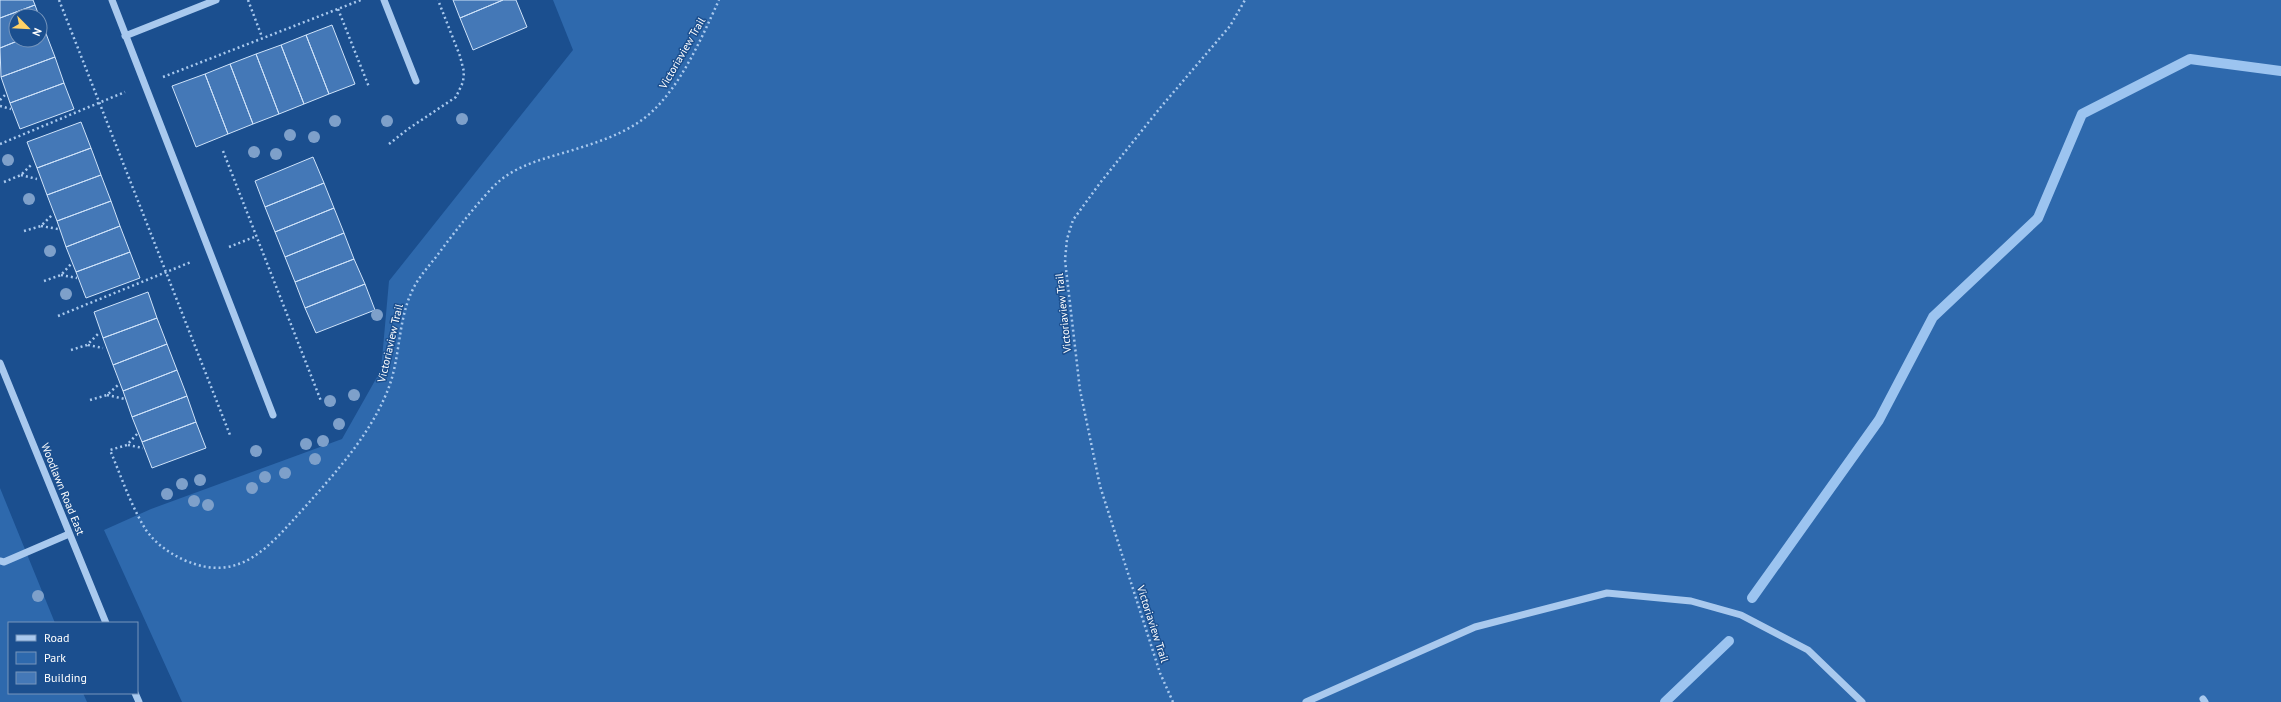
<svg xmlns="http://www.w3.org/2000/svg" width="2281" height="702" viewBox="0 0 2281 702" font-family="'PT Sans',sans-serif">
	<rect width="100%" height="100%" fill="#1b4f8f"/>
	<path fill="#2e69ad" d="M553 0H2281V702H182L104 530 151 509 342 439 381 370 389 281 573 50Z
		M0 488 55 623H9V693H83L87 702H0Z"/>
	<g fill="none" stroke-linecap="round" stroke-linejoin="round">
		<path stroke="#9cc4f0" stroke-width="10" d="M1752 598 1879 420 1933 317 2038 218 2082 114 2190 59 2281 71
			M1665 702 1729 641"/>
	</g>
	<path fill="#4478b7" stroke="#cfe3fa" d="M0 0H33L35 5 0 18Z
		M453 0H503L460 18Z
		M503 0H516L527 27 473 50 460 18Z
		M35 5 39 16H16V40H20L0 48V18Z
		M40 18 45 31 40 33Z
		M332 25 355 84 329 94 306 35Z
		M45 31 55 57 1 77 0 48 20 40H40V33Z
		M306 35 329 94 304 104 281 45Z
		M281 45 304 104 279 114 256 54Z
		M256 54 279 114 253 124 230 64Z
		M55 57 64 83 10 103 1 77Z
		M230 64 253 124 228 134 205 74Z
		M205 74 228 134 196 147 172 86Z
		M64 83 74 109 20 129 10 103Z
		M81 122 91 148 37 168 27 142Z
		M91 148 101 175 47 195 37 168Z
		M313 157 324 183 265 207 255 181Z
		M101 175 111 201 57 221 47 195Z
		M324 183 334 208 275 232 265 207Z
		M111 201 120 226 66 247 57 221Z
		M334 208 344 233 285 257 275 232Z
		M120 226 130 252 76 272 66 247Z
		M344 233 354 259 295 282 285 257Z
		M130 252 140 278 86 298 76 272Z
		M354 259 365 284 305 308 295 282Z
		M365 284 375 310 316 333 305 308Z
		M148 292 157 318 103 338 94 312Z
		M157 318 167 344 113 365 103 338Z
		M167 344 177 370 123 391 113 365Z
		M177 370 187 396 132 417 123 391Z
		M187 396 196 422 142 442 132 417Z
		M196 422 206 448 152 468 142 442Z"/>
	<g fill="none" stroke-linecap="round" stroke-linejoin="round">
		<path stroke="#a9c9ee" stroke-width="2.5" stroke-dasharray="2 3" stroke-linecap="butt" d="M59 0 230 435
			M248 0 262 37
			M338 9 369 87
			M163 77 361 0
			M0 100 6 94
			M0 106 11 109
			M0 144 125 92
			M389 144 408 129 456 97 463 82 464 72 460 56 438 0
			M223 151 321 401
			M21 175 37 179
			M4 182 21 175 32 164
			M41 226 58 229
			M24 231 41 226 52 215
			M229 247 257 236
			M61 275 77 278
			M44 281 61 275 71 264
			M58 316 191 262
			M88 345 103 348
			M71 350 87 345 98 334
			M107 395 125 399
			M90 400 107 395 118 385
			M137 434 127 445 110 450C121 476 131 506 146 530 156 544 169 553 184 560 241 585 270 545 305 507 336 472 369 436 387 392 401 359 397 321 413 289 419 277 428 267 436 257 453 234 471 211 491 189 513 165 544 159 573 150 595 143 617 136 636 124 676 99 700 41 719 0
			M128 445 143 448
			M1173 702 1160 673 1100 486 1080 390 1065 260 1067 239 1073 220 1100 183 1160 108 1230 26 1245 0"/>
		<path stroke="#a9c9ee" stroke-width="7" d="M112 0 273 415
			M384 0 416 81
			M125 36 216 0
			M0 363 106 623
			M0 561 4 562 69 534
			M135 693 139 702
			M2203 699 2205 702
			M1306 702 1475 627 1607 593 1691 601 1741 615 1808 650 1862 702"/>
	</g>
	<g fill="#7ea0ca">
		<circle cx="462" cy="119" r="6"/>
		<circle cx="335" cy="121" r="6"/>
		<circle cx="387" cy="121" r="6"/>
		<circle cx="290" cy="135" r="6"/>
		<circle cx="314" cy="137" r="6"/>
		<circle cx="254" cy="152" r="6"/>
		<circle cx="276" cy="154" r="6"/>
		<circle cx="8" cy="160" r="6"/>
		<circle cx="29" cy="199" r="6"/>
		<circle cx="50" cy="251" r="6"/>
		<circle cx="66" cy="294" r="6"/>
		<circle cx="377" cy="315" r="6"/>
		<circle cx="354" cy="395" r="6"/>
		<circle cx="330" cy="401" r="6"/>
		<circle cx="339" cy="424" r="6"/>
		<circle cx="323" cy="441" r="6"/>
		<circle cx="306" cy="444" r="6"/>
		<circle cx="256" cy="451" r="6"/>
		<circle cx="315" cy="459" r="6"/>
		<circle cx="285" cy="473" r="6"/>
		<circle cx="265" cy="477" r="6"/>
		<circle cx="200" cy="480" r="6"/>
		<circle cx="182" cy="484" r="6"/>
		<circle cx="252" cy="488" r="6"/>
		<circle cx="167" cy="494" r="6"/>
		<circle cx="194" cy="501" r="6"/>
		<circle cx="208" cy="505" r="6"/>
		<circle cx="38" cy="596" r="6"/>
	</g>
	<g text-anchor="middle" stroke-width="3" stroke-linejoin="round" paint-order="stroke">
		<g font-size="11" fill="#fff" stroke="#1b4f8f">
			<text transform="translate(682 53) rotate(-60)" y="4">Victoriaview Trail</text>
			<text transform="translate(1063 313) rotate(-96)" y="4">Victoriaview Trail</text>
			<text transform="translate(390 343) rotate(-77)" y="4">Victoriaview Trail</text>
			<text transform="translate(63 489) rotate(68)" y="4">Woodlawn Road East</text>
			<text transform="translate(1153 624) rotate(72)" y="4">Victoriaview Trail</text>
		</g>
	</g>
	<rect x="8" y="622" width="130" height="72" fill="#1b4f8f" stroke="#7695bc"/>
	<rect x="16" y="635" width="20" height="6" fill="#a9c9ee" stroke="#7695bc"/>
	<text x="44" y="642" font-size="12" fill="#ffffff">Road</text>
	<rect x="16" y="652" width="20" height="12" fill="#2e69ad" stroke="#7695bc"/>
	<text x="44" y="662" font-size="12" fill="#ffffff">Park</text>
	<rect x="16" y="672" width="20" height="12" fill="#4478b7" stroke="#7695bc"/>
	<text x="44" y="682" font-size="12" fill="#ffffff">Building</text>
	<g transform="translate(28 28) rotate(114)"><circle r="19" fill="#1b4f8f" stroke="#7695bc"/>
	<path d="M0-3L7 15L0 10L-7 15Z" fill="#ffd166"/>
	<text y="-6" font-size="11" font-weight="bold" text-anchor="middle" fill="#ffffff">N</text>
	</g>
</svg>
